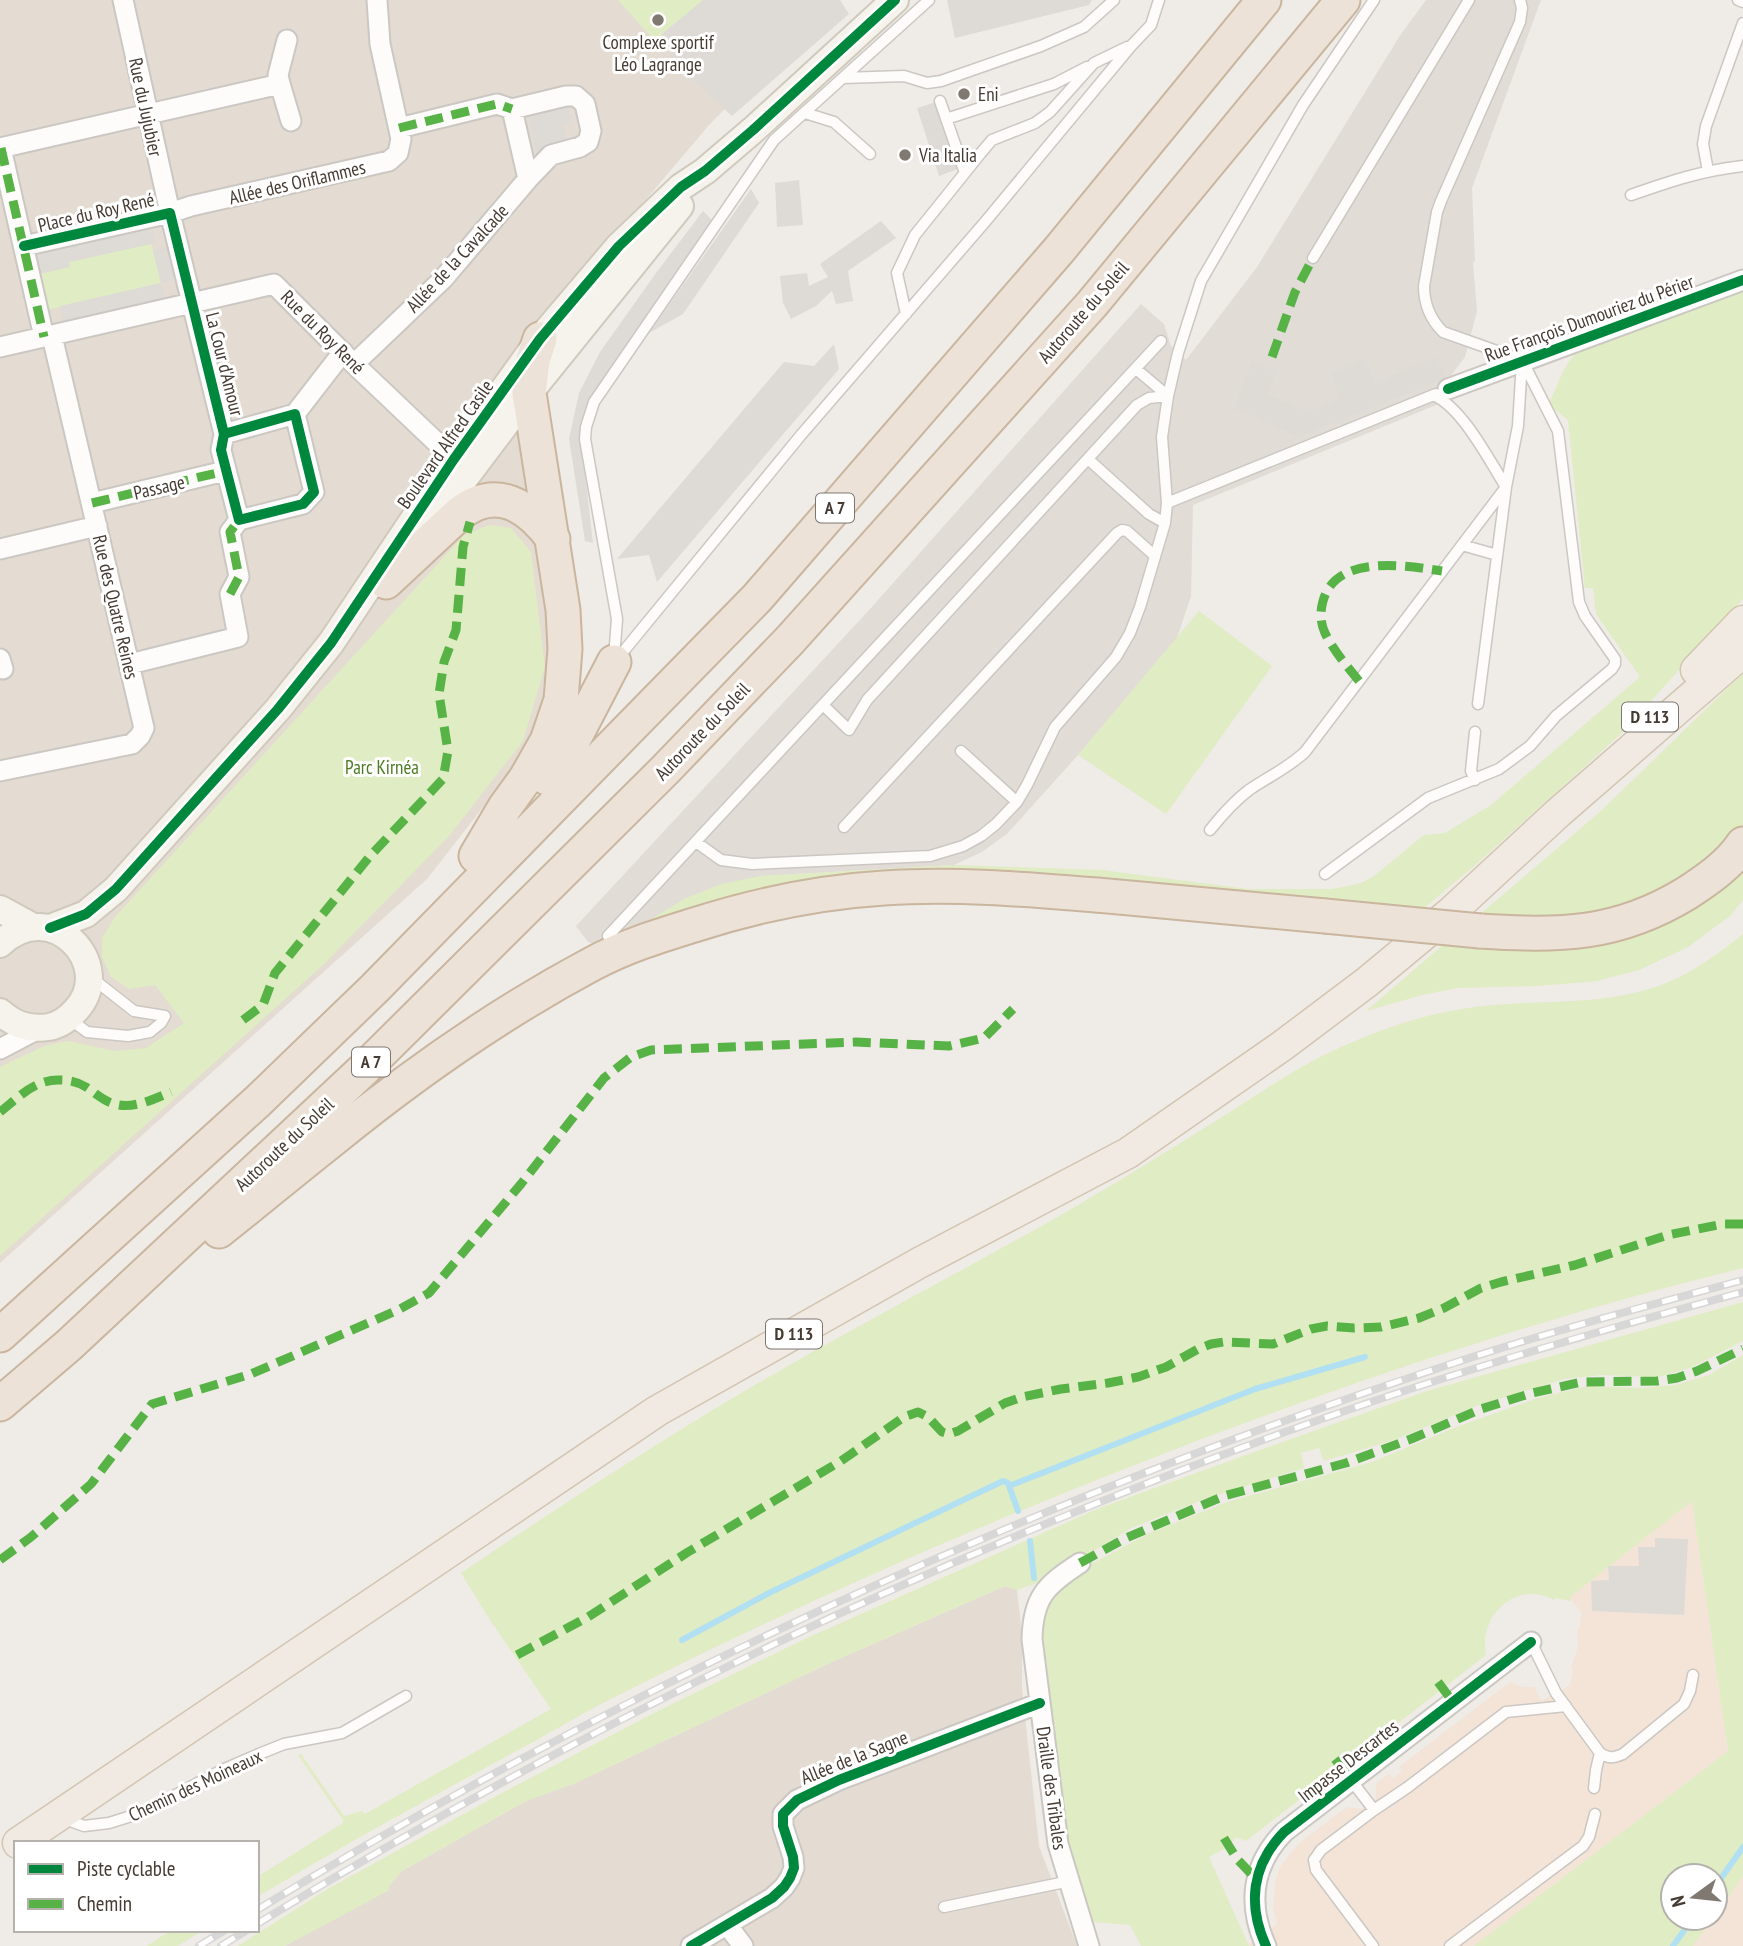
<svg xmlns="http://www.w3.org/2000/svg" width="1743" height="1946" viewBox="0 0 1743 1946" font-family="'PT Sans Narrow',sans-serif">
	<rect width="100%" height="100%" fill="#efebe6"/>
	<path fill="#e4dcd2" d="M0 0H833L709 125 594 261 512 366 539 551 553 666 531 746 427 879 0 1263Z
		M1005 1586 1017 1590 1022 1634V1688L1039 1846 1077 1946H285L390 1885 402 1871 526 1801 573 1784 832 1662Z"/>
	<path fill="#f4e4d7" d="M1692 1501 1728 1751 1474 1946H1245L1277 1924 1273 1908 1276 1879 1280 1867 1298 1844 1347 1807 1362 1809 1376 1799V1784L1389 1774 1393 1778 1402 1771 1399 1767 1510 1682 1522 1687H1535L1541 1701 1570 1685 1573 1671 1571 1667 1578 1647 1577 1630 1580 1628 1581 1616 1583 1614 1569 1597Z
		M1743 1876V1946H1693L1713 1918H1715V1915Z"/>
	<path fill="#e2dcd7" d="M1426 0H1541L1472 188 1475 261 1473 262 1477 311 1465 357 1449 378 1440 383 1458 396 1193 505 1191 596 1177 638 1078 755 1008 833 982 852 954 865 761 876 603 948 588 942 576 926 870 609 1141 304 1164 324 1171 346 1186 360 1257 267 1401 34Z"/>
	<path fill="#e0ecc3" d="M618 0H703L655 41Z
		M151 243 161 283 43 311 34 275 69 267V262Z
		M1743 290V599L1624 731 1473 867 1416 915 991 882 603 948 686 898 721 884 761 876 954 865 1102 870 1248 889H1332L1348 886 1361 883 1374 876 1424 835 1445 833 1491 805 1640 677 1596 614 1593 588H1585L1568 420 1548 404C1559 386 1561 368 1577 352Z
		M489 525 511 528 531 552 545 667 523 741 449 836 324 964 0 1256V1067L44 1046 68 1041 115 1051 146 1048 184 1023 155 985 129 989 111 977 102 956V938L115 917 464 535Z
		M1199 611 1272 666 1166 814 1078 755Z
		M1743 673V832L1710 868 1613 918 1472 921 1601 811Z
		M1743 868V900L1730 916 1688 947 1639 970 1597 981 1537 986 1457 988 1422 995 1366 1011 1444 944C1539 951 1626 959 1706 899 1719 889 1733 880 1743 868Z
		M1743 934V1268C1535 1319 1331 1388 1132 1466 953 1536 777 1614 605 1702 576 1717 548 1734 520 1749 431 1797 344 1845 257 1897V1877L343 1823V1820L298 1755 301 1754 344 1816 362 1811 365 1814 551 1709 490 1620 461 1573C554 1510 647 1449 743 1392 850 1329 961 1272 1068 1211 1123 1179 1176 1146 1230 1112 1265 1090 1299 1066 1337 1049 1382 1028 1433 1011 1483 1006 1536 1000 1591 1005 1642 991 1681 981 1712 959 1743 934Z
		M1743 1302V1341L1690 1368 1658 1377 1601 1375 1564 1379 1479 1405 1394 1440 1324 1461 1319 1448 1301 1453 1304 1468 1207 1498 1131 1528 1046 1580 1017 1590 1005 1586 832 1662 573 1784 526 1801 402 1871 390 1885 388 1891 285 1946H238L331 1887 502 1793 652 1714 805 1639 1097 1509 1257 1451 1427 1391Z
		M1743 1355V1876L1715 1915V1876H1673V1918H1713L1693 1946H1474L1728 1751 1692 1501 1570 1597 1571 1600 1570 1601 1555 1598 1554 1600C1516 1579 1478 1616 1486 1655L1246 1841 1236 1837 1228 1847 1209 1857 1249 1946H1141L1130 1925 1093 1922 1072 1861 1068 1841 1046 1657 1040 1650 1043 1607 1076 1572 1150 1533 1227 1502 1372 1462 1459 1426 1538 1398 1588 1386 1642 1388 1676 1385 1709 1375Z
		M171 1930H203L178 1946H147Z"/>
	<path fill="#dedad6" d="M703 0H840L849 14 732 116 672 61 662 34Z
		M947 0H1092L1089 5 955 38Z
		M566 96 571 122 563 124 570 150 539 167 526 106Z
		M940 101 963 167 939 176 917 108Z
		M799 180 803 225 777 227 775 183Z
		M751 189 759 203 683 314 649 333Z
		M703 211 712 220 656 304 601 381 580 430 593 543 585 541 569 439 579 393 600 352 656 273Z
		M150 218 156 243 69 262 70 267 34 275 28 245Z
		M881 221 896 238 848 271 853 301 836 304 832 291 816 306 791 319 783 303 780 276 807 273 809 286 828 277 820 264Z
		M177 244 186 278 161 283 167 308 66 332 60 306 161 283 153 251Z
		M834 344 839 369 657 582 649 555 617 559 784 362 814 366Z
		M1436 357 1446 378 1299 437 1234 408 1252 362 1276 371 1268 395 1309 412 1340 398 1331 373 1365 358 1375 383Z
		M1655 1538 1688 1539 1684 1615 1592 1611 1591 1581 1609 1580 1608 1566H1639L1638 1547H1655Z"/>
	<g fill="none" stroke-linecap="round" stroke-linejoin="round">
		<path stroke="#b1e0f2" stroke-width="6" d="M1009 1486 1255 1389 1365 1357
			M1030 1541 1034 1578
			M682 1640 769 1593 1003 1481 1008 1483 1018 1511
			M1715 1887 1743 1847
			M1673 1946 1693 1918"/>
		<g stroke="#cbc7c2" stroke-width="13">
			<path id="lane" d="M1738 0 1743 2
				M843 78 904 76 927 83 941 81 1041 46 1084 27 1114 0
				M940 101 965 173
				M805 113 834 122 870 154
				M946 119 1054 84 1087 67
				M1708 171 1703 144 1706 126 1743 23
				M1631 195C1671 181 1700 171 1743 166
				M1313 258 1469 0
				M906 314 897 273 915 235 980 154 992 140 1035 123 1050 112 1094 63 1127 47
				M1088 459 1149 514 1165 523
				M1167 503 1436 394
				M1462 545 1497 555
				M614 658 617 619 585 439 586 427 594 402 774 140 929 0
				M618 658 801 435 985 222 1131 46 1151 25 1159 0
				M1478 704 1506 487 1518 426 1522 361
				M823 705 849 730 867 700 1137 405 1149 398 1168 396 1136 369
				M1475 732 1471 771 1475 780
				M961 751 1017 802
				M844 827 1117 533 1122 530 1127 531 1155 556
				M1210 830C1222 815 1233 802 1249 790 1268 777 1288 768 1305 752L1506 487C1489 460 1462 407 1433 395
				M696 842 721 860 752 864 930 856 963 846 981 836 996 824 1017 802 1027 785 1055 727 1116 657 1130 633 1140 607 1165 523 1167 503 1162 437 1168 396 1178 353 1201 281 1303 105 1374 0
				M1325 874 1428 798 1499 769 1530 746 1556 716 1612 669 1615 664V659L1585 616 1579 602 1558 431 1522 360 1443 332C1430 319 1424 305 1424 286L1437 212 1441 201 1520 22 1522 8 1520 0
				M608 936 1161 341
				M71 1020 87 1032 128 1036 150 1032 161 1023 165 1016 134 1011 92 978
				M1531 1642 1556 1693 1600 1753C1609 1759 1614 1758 1623 1754L1684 1704 1690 1691 1693 1675
				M1351 1780 1374 1810
				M1594 1788 1596 1770 1600 1753
				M65 1819 84 1826 109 1823 144 1812 222 1770 259 1754 284 1744 342 1733 406 1696
				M944 1907 1070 1881
				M1373 1946 1316 1870 1314 1860 1321 1850 1374 1810 1408 1787 1506 1712 1566 1706
				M1450 1946 1583 1846 1589 1837 1595 1814"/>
		</g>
		<g stroke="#cbc7c2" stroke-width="23">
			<path id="street" d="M123 0 170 213 191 206 389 161 398 153 401 139 380 44 377 0
				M280 84 291 121
				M566 96H576L585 104 591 131 588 142 580 147 551 155 528 179 512 109Z
				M399 128 497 104 512 109
				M0 148 280 84 278 75 287 40
				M1 148 44 337
				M24 246 170 213 224 434 221 450 239 520 303 504 314 492 295 414 224 434
				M0 347 274 284 354 364 454 459
				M354 364 443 279 528 179
				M1448 389 1743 280
				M295 414 343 352
				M92 503 225 471
				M0 549 97 526
				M0 659 3 669
				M130 664 238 637 230 594 239 577 230 532 239 520
				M0 771 132 744 140 736 144 728 52 336
				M0 1049 38 1029
				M1080 1563C1046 1585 1033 1597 1032 1639L1058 1844 1089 1946
				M728 1926 743 1946
				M691 1946 772 1898 784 1887 790 1878 794 1868 793 1857 783 1826V1814L797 1800 839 1780 1040 1703
				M1266 1946C1247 1904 1252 1865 1284 1832L1531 1642"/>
		</g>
		<g stroke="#d0c9bd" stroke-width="30">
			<path id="secondary" d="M431 523 529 393 680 206
				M0 909 33 927
				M50 928 86 914 116 889 278 709 331 643 454 459 540 339 619 246 681 187 705 171 753 130 895 0
				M0 944C52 894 117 966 76 1010 69 1018 60 1025 49 1027 29 1030 15 1025 0 1012"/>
		</g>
		<g stroke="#d3c5b1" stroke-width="33">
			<path id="primary" d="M1696 670 1743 621
				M18 1843 657 1411 919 1263 1128 1153 1282 1046 1367 982 1450 913 1558 813 1743 652"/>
		</g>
		<g stroke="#cab59e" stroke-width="37">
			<path id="highway" d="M386 582 459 514C496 484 529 506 553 539
				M547 778 575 737 614 662
				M476 856 505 807 526 778 547 741 561 700 565 649 563 610 529 393 533 360 540 339
				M1480 931C1559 936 1617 936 1687 893 1707 880 1729 865 1743 844
				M219 1231C257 1201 294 1170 332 1140 413 1074 500 1013 592 964 625 946 659 936 694 925 756 905 819 892 884 888 958 883 1034 890 1108 896 1180 903 1253 909 1325 916
				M0 1335 258 1101 375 988 757 598 1059 250 1264 0
				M0 1404 69 1345 362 1071 665 770 790 640 1092 304 1343 0"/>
		</g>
		<use href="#lane" stroke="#fdfcfb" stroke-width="10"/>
		<use href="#street" stroke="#fdfcfb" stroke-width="19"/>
		<use href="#secondary" stroke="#f6f3ed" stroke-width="26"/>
		<use href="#primary" stroke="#f0eae2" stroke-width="30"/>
		<use href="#highway" stroke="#ece2d7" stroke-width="33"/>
		<g stroke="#d8d7d7" stroke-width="8">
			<path id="rail" d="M257 1910C633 1681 1035 1499 1454 1363 1549 1332 1646 1306 1743 1280
				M257 1924C607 1710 980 1535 1368 1403 1492 1361 1617 1326 1743 1292
				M199 1946 225 1930
				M221 1946 247 1930"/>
		</g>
		<use href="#rail" stroke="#fff" stroke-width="5" stroke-dasharray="16" stroke-linecap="butt"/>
		<g stroke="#cab59e" stroke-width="37" stroke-linecap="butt">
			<path id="highway-bridge" d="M1325 916 1480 931"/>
		</g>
		<use href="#highway-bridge" stroke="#ece2d7" stroke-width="33"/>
		<path stroke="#57b346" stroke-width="9" stroke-dasharray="18 9" stroke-linecap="butt" d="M399 128 497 104 512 109
			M1 148 44 337
			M1272 357 1295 292 1313 258
			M92 503 225 471
			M230 594 239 577 230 532 239 520
			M1359 681C1347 666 1333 650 1325 633 1320 622 1320 612 1323 601 1336 553 1407 566 1442 571
			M243 1020 263 1005 275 973 370 856 443 779 448 751 439 694 444 662 456 630 463 547 470 522
			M0 1112C19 1097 35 1079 60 1080 70 1080 78 1082 86 1087 97 1094 105 1103 119 1105 136 1108 156 1098 171 1092
			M0 1560 31 1537 91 1484 152 1404 251 1374 398 1310 429 1293 521 1184 604 1078 631 1057 651 1050 856 1042 949 1046 984 1038 1013 1009
			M1080 1563 1126 1538 1224 1496 1346 1463 1411 1439 1481 1409 1532 1393 1582 1382 1657 1381 1677 1378 1697 1371 1743 1349
			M517 1655 588 1617 688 1552 841 1461 904 1417 918 1412 928 1417 942 1432 949 1434 958 1431 1005 1403 1022 1397 1061 1389 1108 1383 1138 1377 1166 1367 1198 1349 1211 1344 1224 1342 1273 1344 1311 1329 1327 1326 1354 1328 1381 1327 1419 1318 1444 1308 1481 1288 1501 1282 1575 1265 1668 1235 1723 1224H1743
			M1438 1682 1453 1702
			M1335 1759 1351 1780
			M1224 1838 1237 1859 1256 1879"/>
		<g stroke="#fff" stroke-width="15">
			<path id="cycleway" d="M24 246 170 213 224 434 221 450 239 520 303 504 314 492 295 414 224 434
				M1448 389 1743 280
				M50 928 86 914 116 889 278 709 331 643 454 459 540 339 619 246 681 187 705 171 753 130 895 0
				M691 1946 772 1898 784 1887 790 1878 794 1868 793 1857 783 1826V1814L797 1800 839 1780 1040 1703
				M1266 1946C1247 1904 1252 1865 1284 1832L1531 1642"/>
		</g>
		<use href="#cycleway" stroke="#00873e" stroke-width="10"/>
	</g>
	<g fill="#807971" stroke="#fff" stroke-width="2.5">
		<circle cx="658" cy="20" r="7"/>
		<circle cx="964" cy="94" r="7"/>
		<circle cx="905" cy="155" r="7"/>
	</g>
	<g text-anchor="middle" stroke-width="6" stroke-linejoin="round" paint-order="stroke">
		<g fill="#fff" stroke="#7d7670" stroke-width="2">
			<rect x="816" y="493.5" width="38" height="29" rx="5"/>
			<rect x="1622" y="702.5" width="56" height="29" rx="5"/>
			<rect x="352" y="1047.5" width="38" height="29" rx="5"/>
			<rect x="766" y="1319.5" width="56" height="29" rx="5"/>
		</g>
		<g font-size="18" font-weight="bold" fill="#453b32">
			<text x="835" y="514">A 7</text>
			<text x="1650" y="723">D 113</text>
			<text x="371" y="1068">A 7</text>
			<text x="794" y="1340">D 113</text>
		</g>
		<g font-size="19" fill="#453b32" stroke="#fff" text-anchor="start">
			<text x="658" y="49" text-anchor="middle">Complexe sportif<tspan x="658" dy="22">Léo Lagrange</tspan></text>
			<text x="978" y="101">Eni</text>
			<text x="919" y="162">Via Italia</text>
		</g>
		<g font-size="19" fill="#453b32" stroke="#fff">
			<text transform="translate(146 107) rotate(78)" y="7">Rue du Jujubier</text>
			<text transform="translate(297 182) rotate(-13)" y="7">Allée des Oriflammes</text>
			<text transform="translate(96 212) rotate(-13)" y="7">Place du Roy René</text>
			<text transform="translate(457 258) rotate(-47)" y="7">Allée de la Cavalcade</text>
			<text transform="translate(1083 312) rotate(-49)" y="7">Autoroute du Soleil</text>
			<text transform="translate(1589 318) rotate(-20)" y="7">Rue François Dumouriez du Périer</text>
			<text transform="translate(323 332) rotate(45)" y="7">Rue du Roy René</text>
			<text transform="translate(225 364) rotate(76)" y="7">La Cour d'Amour</text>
			<text transform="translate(445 444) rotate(-55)" y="7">Boulevard Alfred Casile</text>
			<text transform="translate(159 487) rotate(-13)" y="7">Passage</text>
			<text transform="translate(116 607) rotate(77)" y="7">Rue des Quatre Reines</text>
			<text transform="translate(702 731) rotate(-46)" y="7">Autoroute du Soleil</text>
			<text transform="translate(284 1144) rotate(-43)" y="7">Autoroute du Soleil</text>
			<text transform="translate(854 1757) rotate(-22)" y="7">Allée de la Sagne</text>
			<text transform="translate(1348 1761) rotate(-38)" y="7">Impasse Descartes</text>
			<text transform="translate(195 1785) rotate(-25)" y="7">Chemin des Moineaux</text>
			<text transform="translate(1052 1788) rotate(82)" y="7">Draille des Tribales</text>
		</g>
		<g font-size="19" fill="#4d7b21" stroke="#fff">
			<text x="382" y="774">Parc Kirnéa</text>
		</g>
	</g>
	<rect x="14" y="1841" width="245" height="91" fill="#ffffff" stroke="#b5b1ad" stroke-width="2"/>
	<rect x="28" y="1864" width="35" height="10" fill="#00873e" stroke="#b5b1ad" stroke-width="2"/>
	<text x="77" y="1876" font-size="21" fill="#453b32">Piste cyclable</text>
	<rect x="28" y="1899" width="35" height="10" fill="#57b346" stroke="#b5b1ad" stroke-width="2"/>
	<text x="77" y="1911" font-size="21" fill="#453b32">Chemin</text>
	<g transform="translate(1694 1897) rotate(255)"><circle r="33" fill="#ffffff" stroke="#b5b1ad" stroke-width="2"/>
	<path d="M0-5L12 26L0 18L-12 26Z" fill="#807971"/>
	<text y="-10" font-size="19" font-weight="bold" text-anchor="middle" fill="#453b32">N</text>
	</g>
</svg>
